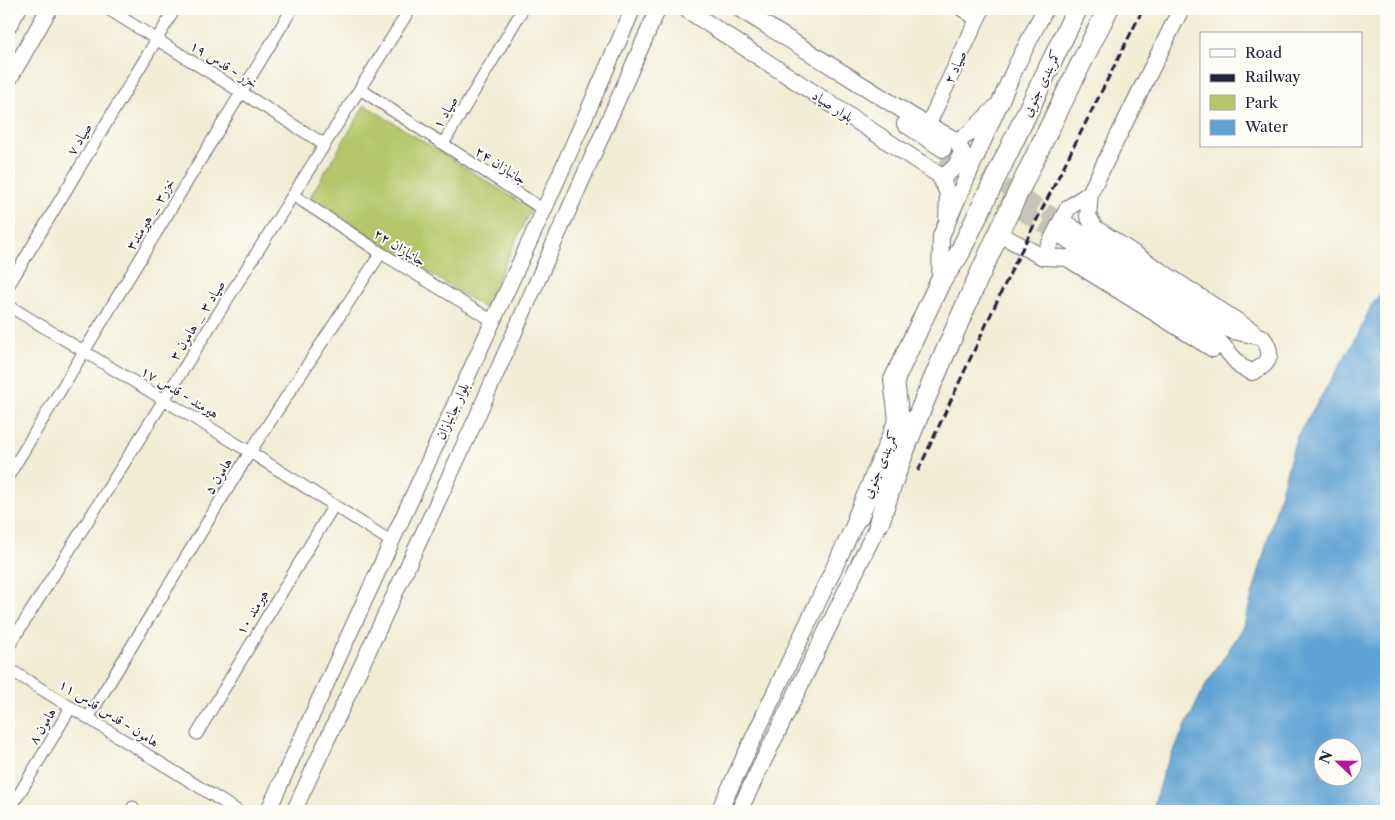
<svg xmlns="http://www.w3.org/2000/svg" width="1395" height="820" viewBox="0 0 1395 820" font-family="'Libre Caslon Text',Amiri,serif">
	<rect width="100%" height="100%" fill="#fdfcf7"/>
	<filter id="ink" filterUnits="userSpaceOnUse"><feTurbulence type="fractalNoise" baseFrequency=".02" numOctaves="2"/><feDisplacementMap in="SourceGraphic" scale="10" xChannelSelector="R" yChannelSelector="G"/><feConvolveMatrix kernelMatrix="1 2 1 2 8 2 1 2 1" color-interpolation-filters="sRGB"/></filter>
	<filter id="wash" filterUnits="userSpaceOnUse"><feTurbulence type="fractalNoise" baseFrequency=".0096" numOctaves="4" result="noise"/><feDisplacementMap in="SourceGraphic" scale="20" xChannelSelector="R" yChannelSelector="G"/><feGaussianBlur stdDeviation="1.12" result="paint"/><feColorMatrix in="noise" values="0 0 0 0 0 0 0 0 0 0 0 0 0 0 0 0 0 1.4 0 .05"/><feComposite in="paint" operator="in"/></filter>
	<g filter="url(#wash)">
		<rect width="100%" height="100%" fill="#f1ecd4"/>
		<path fill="#b5c76a" stroke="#6c7452" d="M365 105 531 209 484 308 310 197Z"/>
		<path fill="#5ea2d3" stroke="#406287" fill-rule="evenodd" d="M1386 286V811H1152L1163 772 1205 686 1243 628 1296 438 1356 338 1371 306ZM1322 748H1352V778H1322Z"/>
	</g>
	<g filter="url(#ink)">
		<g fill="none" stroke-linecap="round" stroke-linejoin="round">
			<path stroke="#c8c4b5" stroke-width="16" stroke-dasharray="16 8" stroke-linecap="butt" d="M943 149 1070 226
				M939 163 1065 238"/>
			<g stroke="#6a6971" stroke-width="13">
				<path id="minor" d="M108 9 324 144
					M959 9 976 20
					M360 89 443 144 523 9
					M443 144 544 210
					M293 195 381 253 493 321
					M9 285 175 9
					M9 306 250 452 392 542
					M9 475 292 9
					M9 646 410 9
					M9 669 238 811
					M88 718 250 452 381 253
					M197 734 334 505
					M9 811 71 707
					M131 811 133 807"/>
			</g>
			<g stroke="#6a6971" stroke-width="17">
				<path id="tertiary" d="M928 125 982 9
					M268 811 544 210 633 9
					M294 811 476 419 658 9"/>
			</g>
			<g stroke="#6a6971" stroke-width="18">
				<path id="secondary" d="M686 9 939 175 948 193 947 222
					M740 9 915 118 957 141 970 133 1001 102
					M1181 9 1090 193 1088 216 1095 228 1252 331
					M9 25 18 9
					M9 79 49 9
					M905 124 943 149
					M939 175H946L956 166 962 152 957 141
					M997 233 1043 257 1067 258 1213 349
					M1065 238 1216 338 1241 367 1252 372C1271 364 1274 353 1262 337L1233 331 1212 322 1070 226
					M1043 257 1068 208 1090 193
					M940 282 941 236 1016 66 1045 9
					M719 811 858 517
					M739 811 879 523"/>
			</g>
			<g stroke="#6a6971" stroke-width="22">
				<path id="trunk" d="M858 517 899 420 894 380 940 282 958 256 1077 9
					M879 523C898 461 923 403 949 344 998 230 1053 120 1108 9"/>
			</g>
			<use href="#minor" stroke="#fff" stroke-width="11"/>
			<use href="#tertiary" stroke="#fff" stroke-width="15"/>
			<use href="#secondary" stroke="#fff" stroke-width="16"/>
			<use href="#trunk" stroke="#fff" stroke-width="20"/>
			<path stroke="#22223b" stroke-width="3" stroke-dasharray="8 4" stroke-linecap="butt" d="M918 471 1012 269 1143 9"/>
		</g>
	</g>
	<g text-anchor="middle" stroke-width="4" stroke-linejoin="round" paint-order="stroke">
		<g font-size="14" fill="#22223b" stroke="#fdfcf7">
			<text transform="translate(224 64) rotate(32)" y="5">خزر - قدس ۱۹</text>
			<text transform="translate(955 67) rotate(-65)" y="5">صیاد ۲</text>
			<text transform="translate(1041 83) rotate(-64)" y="5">کمربندی جنوبی</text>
			<text transform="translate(833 106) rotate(33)" y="5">بلوار صیاد</text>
			<text transform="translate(445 112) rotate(-59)" y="5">صیاد ۱</text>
			<text transform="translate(79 139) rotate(-59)" y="5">صیاد ۷</text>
			<text transform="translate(501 165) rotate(33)" y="5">جانبازان ۲۴</text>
			<text transform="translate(150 214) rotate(-59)" y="5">خزر۳ _ هیرمند۳</text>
			<text transform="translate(400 247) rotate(32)" y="5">جانبازان ۲۲</text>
			<text transform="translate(197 320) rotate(-58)" y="5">صیاد ۳ _ هامون ۳</text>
			<text transform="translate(180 392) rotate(31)" y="5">هیرمند - قدس ۱۷</text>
			<text transform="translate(452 411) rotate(-65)" y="5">بلوار جانبازان</text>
			<text transform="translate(880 464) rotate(-67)" y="5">کمربندی جنوبی</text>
			<text transform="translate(218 476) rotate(-59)" y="5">هامون ۵</text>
			<text transform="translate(252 612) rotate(-59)" y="5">هیرمند ۱۰</text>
			<text transform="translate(109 713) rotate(32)" y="5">هامون - قدس قدس ۱۱</text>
			<text transform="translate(42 726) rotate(-59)" y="5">هامون ۸</text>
		</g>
	</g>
	<rect width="1395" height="820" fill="none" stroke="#fdfcf7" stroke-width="30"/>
	<rect x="1200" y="32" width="162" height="115" fill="#fdfcf7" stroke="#a5a5ac"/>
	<rect x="1210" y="49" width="25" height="8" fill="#ffffff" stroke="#a5a5ac"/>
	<text x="1245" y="58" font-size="15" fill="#22223b">Road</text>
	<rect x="1210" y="74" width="25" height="8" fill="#22223b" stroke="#a5a5ac"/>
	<text x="1245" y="82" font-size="15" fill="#22223b">Railway</text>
	<rect x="1210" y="95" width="25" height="15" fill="#b5c76a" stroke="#a5a5ac"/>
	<text x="1245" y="108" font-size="15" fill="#22223b">Park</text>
	<rect x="1210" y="120" width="25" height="15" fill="#5ea2d3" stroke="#a5a5ac"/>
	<text x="1245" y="132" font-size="15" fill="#22223b">Water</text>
	<g transform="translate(1338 762) rotate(292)"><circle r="24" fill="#fdfcf7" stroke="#a5a5ac"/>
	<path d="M0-4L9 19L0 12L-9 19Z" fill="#b5179e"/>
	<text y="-8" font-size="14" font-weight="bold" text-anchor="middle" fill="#22223b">N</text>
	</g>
</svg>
